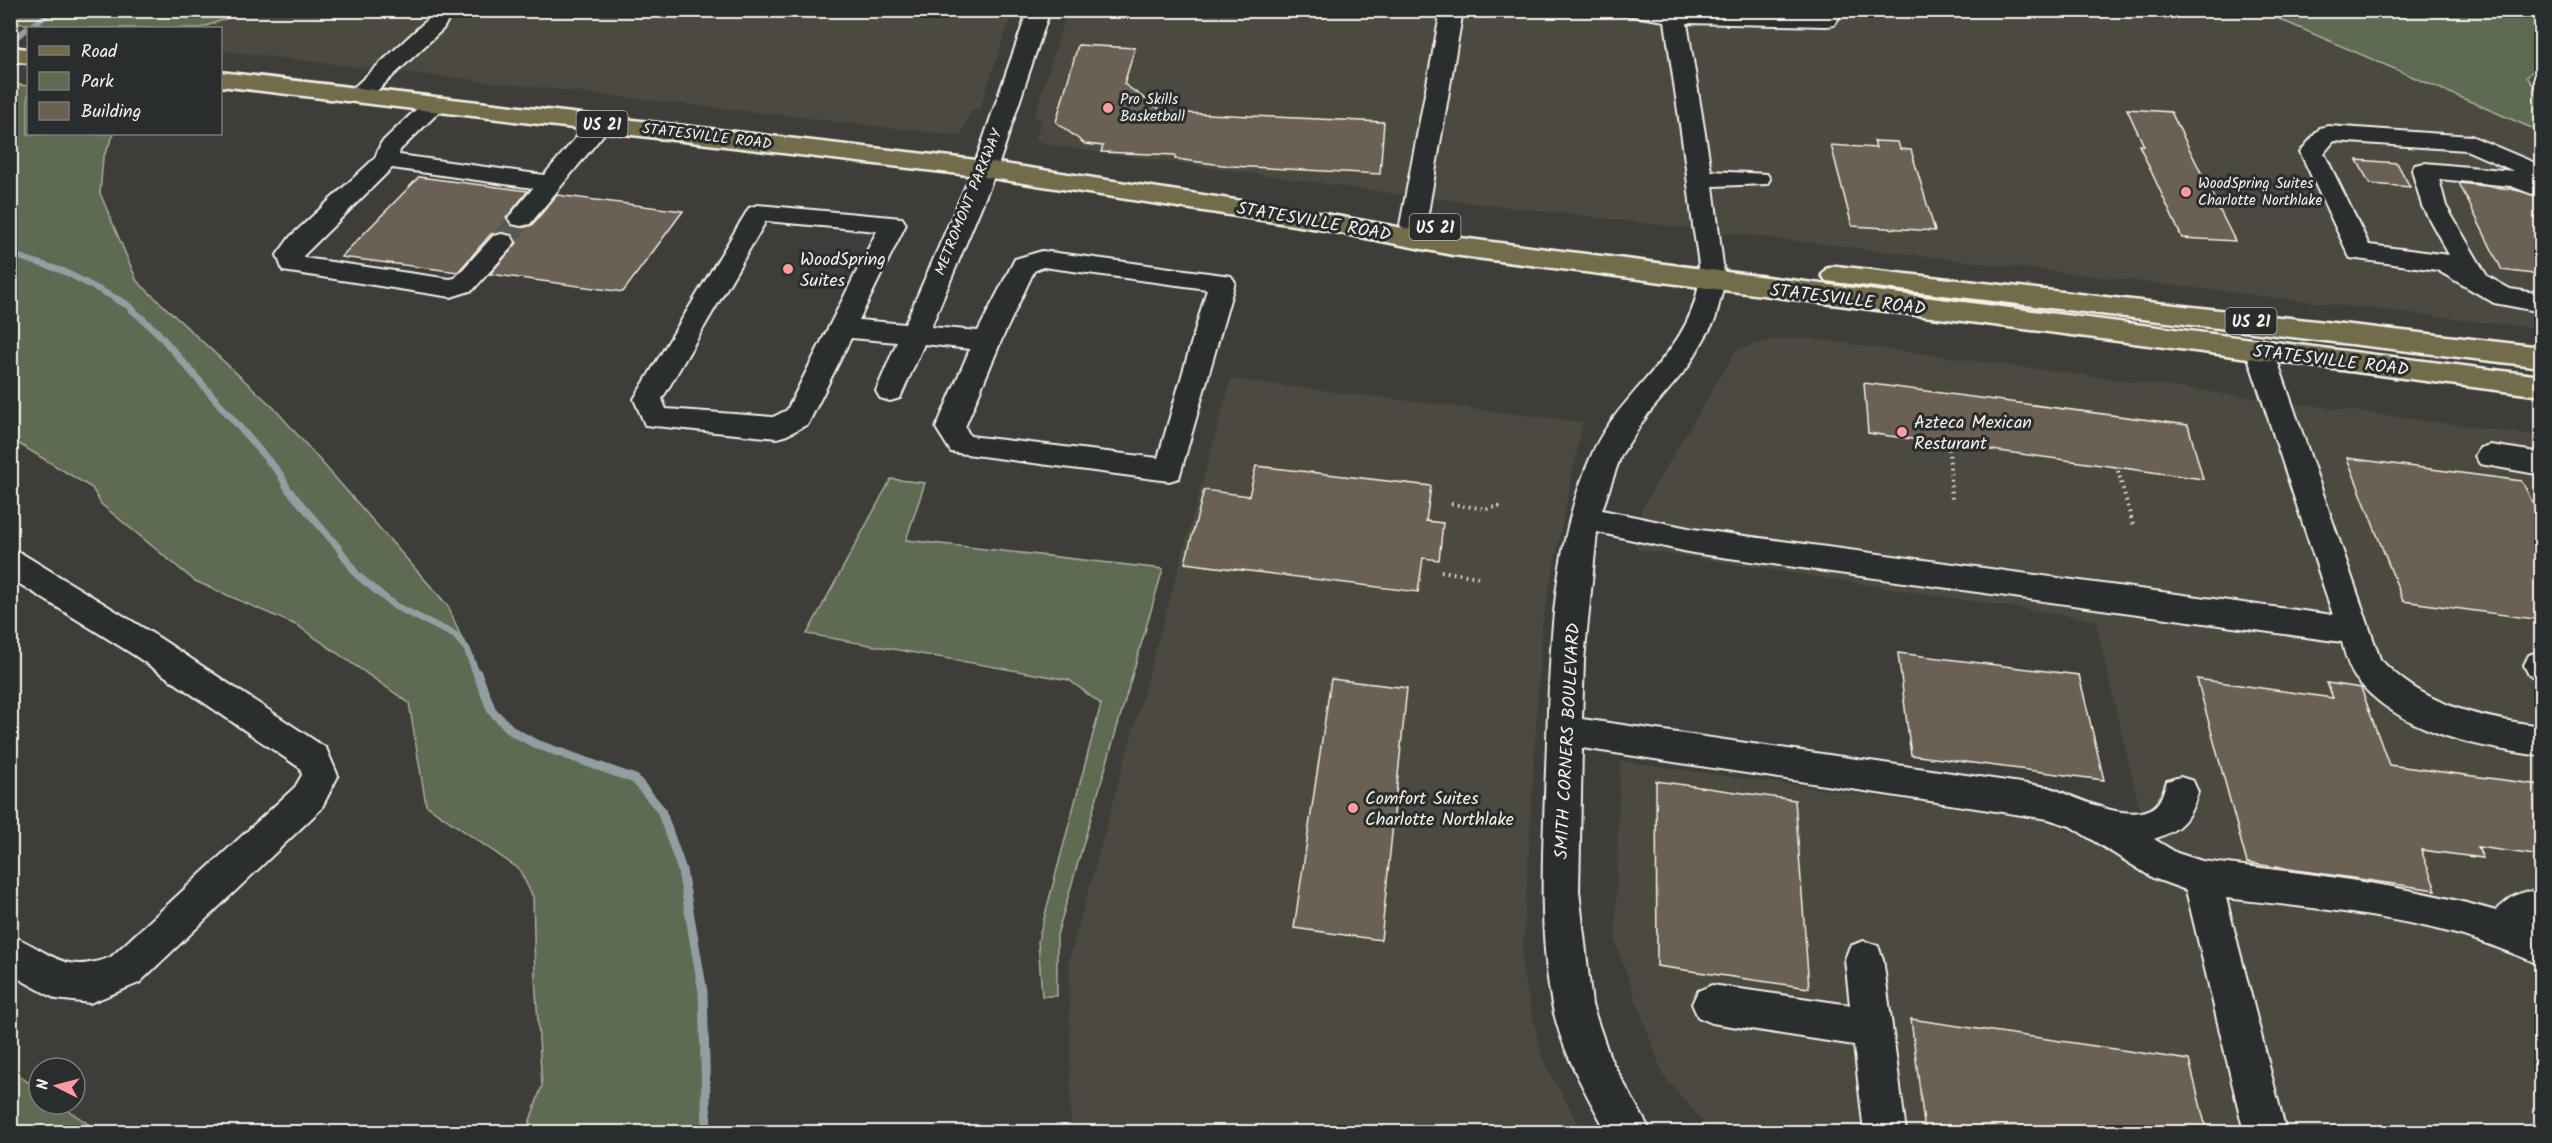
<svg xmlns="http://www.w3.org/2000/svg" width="2552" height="1143" viewBox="0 0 2552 1143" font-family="Kalam,sans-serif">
	<rect width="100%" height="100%" fill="#3e3d39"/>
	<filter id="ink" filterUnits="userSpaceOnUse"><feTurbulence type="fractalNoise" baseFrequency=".0167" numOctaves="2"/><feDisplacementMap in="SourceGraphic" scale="12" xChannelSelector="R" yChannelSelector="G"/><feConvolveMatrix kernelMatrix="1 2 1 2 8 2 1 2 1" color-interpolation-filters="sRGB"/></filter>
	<g filter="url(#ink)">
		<path fill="#4c4840" d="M11 10 1013 11 979 111 971 110 961 136 221 51 220 28 11 26Z
			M1067 11H2541V329L1390 193 1048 145 1035 140 1042 118 1034 117Z
			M1805 338 2541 436V1132H1712L1663 1076 1615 941 1620 761 2046 820 2090 840 2156 878 2095 620 1636 549 1641 509 1736 350 1770 340Z
			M1231 379 1583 422 1542 624 1522 967 1542 1058 1583 1132H1071L1069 960Z"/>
		<path fill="#5e6b53" stroke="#a9ae9e" stroke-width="1.5" d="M10 11 11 10 246 11 201 28H76L11 23Z
			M2260 11H2541V62L2527 77 2541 96V132Z
			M11 84 28 86V134H114L103 158 100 193 137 281 274 408 448 606 492 711 512 731 536 744 635 779 661 810 682 870 703 992 707 1132H526L542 1086 535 976 533 897 519 869 426 805 409 703 298 626 195 581 101 504 92 488 11 439Z
			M891 479 925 483 906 540 1163 569 1057 935V996H1042L1038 941 1101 704 1069 680 807 634Z
			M11 1070 39 1090V1104H59L100 1132H11Z"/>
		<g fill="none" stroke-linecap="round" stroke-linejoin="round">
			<path stroke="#919fa2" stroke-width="6" d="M17 36 55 10
				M10 254 63 271 119 300"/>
			<path stroke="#919fa2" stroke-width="7" d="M116 299 126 304 157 332 280 474 288 489 338 547 357 575 395 606 455 635 467 649 477 675"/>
			<path stroke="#919fa2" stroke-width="9" d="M477 673 492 711 512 731 536 744 635 779 661 810 682 870 703 992 707 1132"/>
		</g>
		<path fill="#6b6152" stroke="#f4f1e8" stroke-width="1.5" d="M1078 45 1135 48 1124 84 1164 112 1384 122 1380 174 1231 166 1175 159V155L1101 152 1103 146 1085 144 1056 122Z
			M2127 109 2171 112 2235 241 2182 238 2139 145 2144 146Z
			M1874 141 1898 142 1900 149 1911 150 1935 231 1852 226 1831 145 1876 148Z
			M2357 160 2397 163 2410 187 2370 184Z
			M419 177 528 191 506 218 510 225 521 228 532 225 557 195 683 211 623 292 490 274 517 243 513 235 502 232 491 234 458 272 341 257Z
			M2459 183 2511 189 2535 195 2541 206V275L2502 270Z
			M1864 383 2188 425 2203 479 1868 433Z
			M2347 458 2522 481 2541 520V620L2403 601Z
			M1256 466 1431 486 1426 521 1443 523 1439 560 1423 558 1418 592 1185 563 1204 490 1249 496Z
			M1898 653 2079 675 2104 780 1911 755Z
			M1331 679 1407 688 1381 940 1294 928Z
			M2197 679 2333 698 2327 683 2361 688 2389 765 2541 785V856L2478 847 2483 858 2421 850 2436 890 2247 863Z
			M1656 781 1795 800 1809 988 1657 966Z
			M1911 1019 2189 1060 2207 1132H1925Z"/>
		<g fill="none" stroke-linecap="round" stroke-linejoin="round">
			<path stroke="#595853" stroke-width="24" stroke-dasharray="24 12" stroke-linecap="butt" d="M502 242 521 218"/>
			<g stroke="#f4f1e8" stroke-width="4">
				<path id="minor" d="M433 10H454L443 29 366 101H350L346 96 350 91 427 20Z
					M1028 10H1050L997 169 931 327 978 331 1015 259 1042 251 1231 276 1235 282 1179 478 1169 481 951 452 936 428 970 349 924 344 900 398 890 401 880 398 876 391 897 342 851 338 808 424 787 435 777 438 645 425 634 399 749 208 758 205 902 218 906 224 859 320 905 324 973 169ZM766 221 877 231 787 410 773 417 666 409 662 399ZM1043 267 1207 289 1158 458 970 436 965 427 1001 341 1034 271Z
					M1441 10H1463L1426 225 1422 231 1413 233 1404 231 1400 225Z
					M1625 10 1809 14H1820L1822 10H1844L1834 25 1826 26 1687 23 1711 171 1767 174 1770 179 1767 184 1713 186 1725 281 1715 320 1688 367 1648 414 1621 455 1602 510 1693 529 2333 615 2246 351 2250 344 2260 342 2270 344 2274 351 2380 659C2424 706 2480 718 2542 726V756C2477 747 2397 732 2355 677 2348 667 2345 654 2342 642L1693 553 1597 532 1584 660 1582 719 2048 787C2075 796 2129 826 2155 806 2162 800 2164 789 2167 781L2180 777 2193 781 2198 792C2190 819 2181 830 2154 839L2177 853 2202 861C2301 873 2400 883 2496 911 2511 897 2520 889 2542 892V926L2534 925 2542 928V965C2514 954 2488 943 2460 935 2384 914 2304 907 2226 898L2286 1132H2244L2186 890 2153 878 2070 826 2048 819 1582 748 1579 891 1592 1005 1610 1058 1651 1132H1607C1585 1092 1561 1050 1552 1004 1538 929 1543 847 1546 770 1550 667 1549 550 1592 454 1619 392 1690 354 1699 282 1701 262 1694 238 1692 218 1685 152 1674 87 1665 21L1627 15Z
					M434 98 442 100 446 105 400 150 399 155 544 175 592 119H608L612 124 530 224 521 226 512 224 508 218 533 188 392 168 303 256 304 258 450 279 455 278 493 236 502 234 511 236 515 242 511 248 473 290 451 297 283 271 277 255 290 237 375 158 381 143 426 100Z
					M2328 126 2471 136 2542 166V191L2532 194 2511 186 2439 179 2446 206 2487 276 2510 289 2542 294V312L2494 303 2437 270 2350 258 2300 152 2320 128ZM2334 141 2466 150 2514 171 2424 163 2415 165 2412 170 2422 206 2449 255 2369 245 2324 153Z
					M2490 445 2542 453V475L2480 464 2475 456 2480 448Z
					M10 550 21 553 158 637 326 748 338 776 321 809 139 983 90 1003 56 999 10 974V935C53 952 62 976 111 957L295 787 302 775 300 768 134 655 10 578Z
					M2541 651H2542V679L2529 675 2524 665 2529 655Z
					M1864 941 1878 946 1883 959 1906 1132H1864L1854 1045 1712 1023 1698 1017 1692 1004 1698 991 1712 985 1850 1005 1845 959 1850 946Z"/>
			</g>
			<g stroke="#f4f1e8" stroke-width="5">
				<path id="major" d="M10 47 28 49V63L10 61Z
					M220 72 985 161 1325 214 1453 237 2542 376V396L1453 255 1325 230 985 177 220 86Z
					M1836 266 2542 347V367L1826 281 1822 275 1826 269Z"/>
			</g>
			<path stroke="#f4f1e8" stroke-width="4" stroke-dasharray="1.5 4.5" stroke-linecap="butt" d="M1949 449 1952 501
				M2118 471 2133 525
				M1451 504 1486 509 1502 506
				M1441 571 1478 577"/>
			<use href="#minor" fill="#2a2d2e" fill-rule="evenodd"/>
			<use href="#major" fill="#726c4b" fill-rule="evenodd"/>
		</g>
	</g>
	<g fill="#ff9aa2" stroke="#2a2d2e" stroke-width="2">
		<circle cx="1108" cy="108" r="6"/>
		<circle cx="2186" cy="192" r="6"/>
		<circle cx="788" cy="269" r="6"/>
		<circle cx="1902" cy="432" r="6"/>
		<circle cx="1353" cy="808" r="6"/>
	</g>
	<g text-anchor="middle" stroke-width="6" stroke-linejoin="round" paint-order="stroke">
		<g font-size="15" fill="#f4f1e8" stroke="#2a2d2e" text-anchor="start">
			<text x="1120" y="104">Pro Skills<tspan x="1120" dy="17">Basketball</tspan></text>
			<text x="2198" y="188">WoodSpring Suites<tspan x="2198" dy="17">Charlotte Northlake</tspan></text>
		</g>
		<g font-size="15" fill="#f4f1e8" stroke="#2a2d2e">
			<text transform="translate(707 136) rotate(7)" y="5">STATESVILLE ROAD</text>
			<text transform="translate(968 202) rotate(-68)" y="5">METROMONT PARKWAY</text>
		</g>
		<g fill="#2a2d2e" stroke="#b7b6b0" stroke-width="1.5">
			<rect x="576.5" y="111" width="51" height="26" rx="4.5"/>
			<rect x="1409.5" y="214" width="51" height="26" rx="4.5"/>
			<rect x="2225.5" y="308" width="51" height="26" rx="4.5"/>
		</g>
		<g font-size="16" font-weight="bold" fill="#f4f1e8">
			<text x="602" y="130">US 21</text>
			<text x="1435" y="233">US 21</text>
			<text x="2251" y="327">US 21</text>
		</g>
		<g font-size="18" fill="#f4f1e8" stroke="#2a2d2e">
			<text transform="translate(1314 221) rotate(10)" y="6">STATESVILLE ROAD</text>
			<text transform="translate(1848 299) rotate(7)" y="6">STATESVILLE ROAD</text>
			<text transform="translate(2331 360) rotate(7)" y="6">STATESVILLE ROAD</text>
			<text transform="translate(1567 741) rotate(-87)" y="6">SMITH CORNERS BOULEVARD</text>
		</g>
		<g font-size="18" fill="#f4f1e8" stroke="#2a2d2e" text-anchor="start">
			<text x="800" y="265">WoodSpring<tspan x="800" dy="21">Suites</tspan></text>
			<text x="1914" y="428">Azteca Mexican<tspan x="1914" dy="21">Resturant</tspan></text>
			<text x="1365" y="804">Comfort Suites<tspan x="1365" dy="21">Charlotte Northlake</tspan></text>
		</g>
	</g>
	<rect width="2552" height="1143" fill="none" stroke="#2a2d2e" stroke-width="36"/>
	<rect x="18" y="18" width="2516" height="1107" fill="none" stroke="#f4f1e8" stroke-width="2" filter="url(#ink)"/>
	<rect x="27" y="27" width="195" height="108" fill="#2a2d2e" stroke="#7b7b78" stroke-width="1.5"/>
	<rect x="39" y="46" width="30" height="9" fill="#726c4b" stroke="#7b7b78" stroke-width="1.5"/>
	<text x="81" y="57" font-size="18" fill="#f4f1e8">Road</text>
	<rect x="39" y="72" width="30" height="18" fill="#5e6b53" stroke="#7b7b78" stroke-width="1.5"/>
	<text x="81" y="87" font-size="18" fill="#f4f1e8">Park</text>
	<rect x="39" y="102" width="30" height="18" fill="#6b6152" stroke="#7b7b78" stroke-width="1.5"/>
	<text x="81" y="117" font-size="18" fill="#f4f1e8">Building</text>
	<g transform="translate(57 1086) rotate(276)"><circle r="28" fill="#2a2d2e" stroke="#7b7b78" stroke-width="1.5"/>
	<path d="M0-4.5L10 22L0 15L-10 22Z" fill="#ff9aa2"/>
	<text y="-9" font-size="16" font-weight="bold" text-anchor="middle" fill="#f4f1e8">N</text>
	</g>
</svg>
